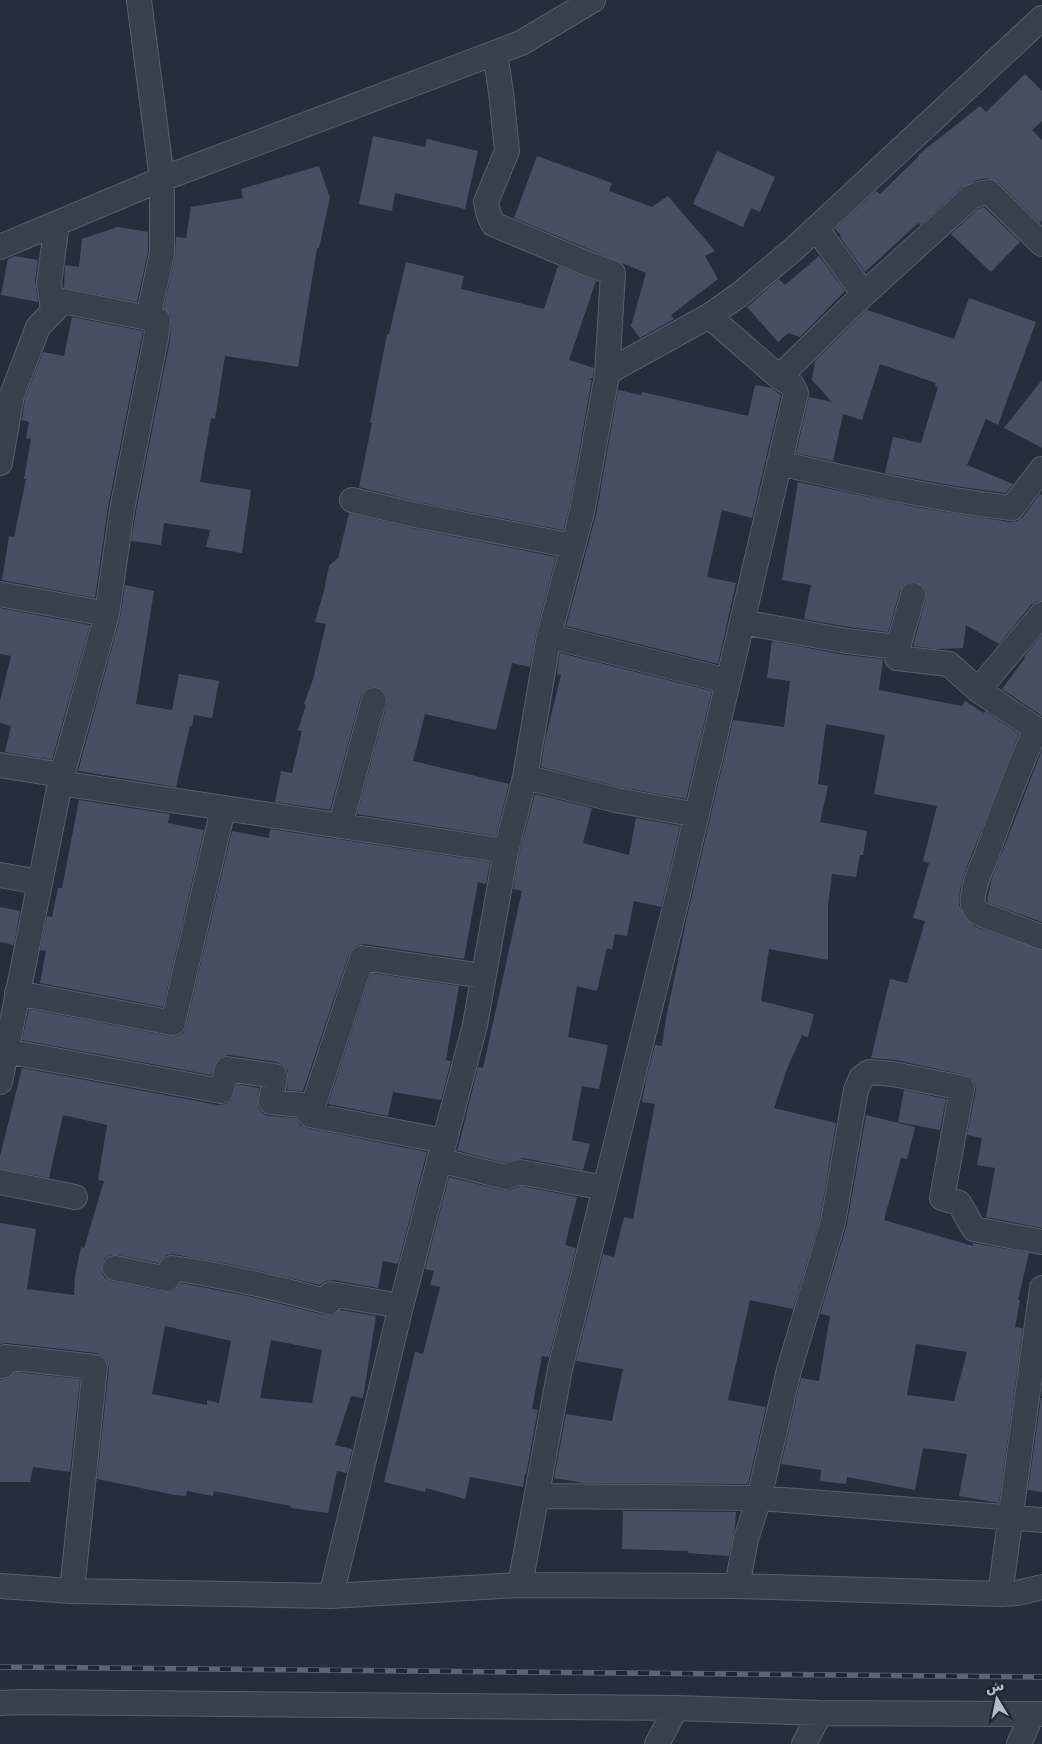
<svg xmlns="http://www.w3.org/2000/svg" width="1042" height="1744" viewBox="0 0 1042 1744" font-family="'DejaVu Sans','Noto Sans Arabic',sans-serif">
	<rect width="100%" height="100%" fill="#242f3e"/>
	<path fill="#455162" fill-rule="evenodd" d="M1025 74 1042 91V121L1032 130 1042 140V220L1040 223 998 182 987 178 977 180 962 187 920 225 918 223 865 272 840 237 841 236 835 229 876 191 880 194 919 156 918 155 980 106 986 112Z
		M373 136 425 147 427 139 478 151 465 209 395 193 392 211 359 204Z
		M717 151 775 177 760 212 751 208 743 227 693 204Z
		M537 156 612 183 609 191 652 207 668 196 715 251 705 256 718 279 671 315 674 319 640 338 631 326 646 273 514 218Z
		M319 166 330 198 319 248H317L298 367 225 356 215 419 211 418 200 482 251 490 242 553 206 547 210 530 164 523 161 545 131 541 136 512 170 340 171 315 164 308 175 256 176 237 186 238 191 207 243 198 241 189Z
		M984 207 1020 242 991 272 951 234 978 209Z
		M118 227 148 232V252L137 302 64 288 65 265 79 267 82 239Z
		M14 256 38 260 35 281 38 302 1 295 8 259Z
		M819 256 845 291 800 337 788 333 778 342 747 307 779 279 785 285Z
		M406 262 464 276 461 289 544 309 558 266 596 281 569 360 594 368 593 377 589 380H592L591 384 569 509 563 530 418 502 359 487 372 423H370L387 334H389Z
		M969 298 1036 322 998 425 986 419 967 465 1013 484 1006 493 955 486 885 473 893 437 921 443 938 387 935 386 936 383 880 364 862 420 843 414 833 461 796 453 809 397 832 402 812 380 815 361 867 310 954 339Z
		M72 317 143 331 108 507 95 598 2 580 9 536 14 537 26 479H24L31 439 26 438 29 422 22 420 25 399 43 352 64 356Z
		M1042 380V448L1004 428Z
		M755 385 771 388 781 395 752 518 722 510 707 577 736 583 718 664 566 626 596 515 618 390 641 395 642 392 748 416Z
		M798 482 921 508 1010 522 1017 521 1023 517 1040 494 1042 495V601H1037L1031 605 999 644 966 625 963 648 936 649 913 646 926 598V592L923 586 916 582H910L904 585 900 591 888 632 849 627 804 619 811 585 782 580Z
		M349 513 412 528 556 557 536 633 530 667 512 663 496 730 425 714 413 761 509 784 496 836 357 814 387 704V697L384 691 377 687H371L365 690 361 696 330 810 275 802 281 771 292 773 302 731 298 730 306 705 304 704 313 679 326 624 315 622 324 591 329 566 338 558Z
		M125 585 154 591 136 704 172 710 179 674 219 681 212 718 194 715 192 726H190L176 787 78 771 120 618Z
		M0 608 90 625 52 760 5 752 11 726 0 723V701L11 656 0 654Z
		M1042 635V716L1002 689 1025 658 1024 657Z
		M772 641 845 655 883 659 879 690 962 706 965 701 984 713 985 711 1019 734 966 869 960 890 959 905 964 917 976 927 1042 950V1228L986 1217 995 1168 977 1165 982 1138 967 1135 976 1090 975 1084 971 1078 965 1075 896 1060 871 1058 890 979 907 983 925 921 913 918 929 863 923 861 937 806 874 794 885 735 826 724 818 784 828 786 820 822 867 831 863 855H860L856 877 832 874 828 905V960L769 949 761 1001 814 1014 808 1037 802 1035 787 1069 774 1108 836 1123 820 1219 793 1309 750 1300 728 1400 766 1407 748 1484 584 1483 554 1478 566 1414 612 1421 623 1369 576 1361 603 1254 614 1257 624 1217 633 1219 655 1104 642 1102 647 1075 655 1045 662 1046 666 1018 687 917 733 720 784 727 790 681 767 678Z
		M560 653 712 691 686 799 619 787 541 767 545 740 561 675 557 674Z
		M1042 750V922L989 903 987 900 992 878Z
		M535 794 592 808 583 843 629 855 636 818 680 826 661 907 634 901 627 936 615 934 612 950 607 948 597 991 577 986 568 1037 608 1045 599 1089 582 1086 572 1140 590 1144 583 1170 523 1158 504 1163 456 1150 458 1148 478 1067 483 1068 522 891 513 889 519 854Z
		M79 800 170 814 168 823 204 830 163 1007 40 983 46 951 40 950 47 916 52 917 58 888H62Z
		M270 829 490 862 486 884 478 882 464 959 364 944 358 945 353 948 349 954 303 1091 287 1090 288 1071 284 1066 277 1062 229 1055 223 1056 217 1060 211 1075 22 1040 29 1009 170 1036H177L183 1033 186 1026 232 831 269 838Z
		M0 907 20 911 14 945 0 942Z
		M371 973 459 986 446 1060 451 1061 441 1100 393 1092 388 1116 328 1104Z
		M22 1068 218 1105 226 1104 231 1100 237 1084 259 1088 258 1107 262 1113 269 1116 297 1118 300 1125 307 1128 427 1152 398 1264 383 1261 378 1288 333 1280 326 1281 320 1285 234 1265 173 1254 166 1255 158 1263 118 1255H111L105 1258 102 1265V1273L105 1278 112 1281 164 1292H170L176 1289 180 1283 248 1296 325 1315H333L340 1310 376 1316 363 1398 351 1396 335 1445 352 1449 347 1473 337 1471 328 1513 291 1508V1506L214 1491 213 1496 187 1491 186 1496 175 1495 97 1479 109 1368 107 1361 103 1356 97 1353 7 1343 0 1344V1223L36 1229 27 1289 74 1295 75 1276 81 1247 84 1248 104 1181 98 1180 107 1125 63 1115 49 1178 0 1169V1156ZM165 1326 231 1341 219 1403 207 1400V1405L152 1394ZM271 1340 322 1350 312 1403 260 1398Z
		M904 1090 946 1099 940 1130 898 1122Z
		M866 1115 915 1127 907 1159 901 1158 884 1220 973 1246V1243L1029 1253 1018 1300H1020L1015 1327 1023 1328 999 1503 959 1496 967 1454 923 1448 915 1490 847 1477 846 1484 820 1481 821 1470 781 1464 801 1378 819 1381 830 1316 820 1314 847 1224ZM916 1344 967 1352 954 1401 907 1395Z
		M449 1177 502 1190H509L521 1186 577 1197 565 1245 576 1248 549 1357 542 1356 532 1409 538 1410 526 1474H525L523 1487 470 1477 465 1499 426 1488 425 1492 384 1482 415 1352 423 1354 440 1287 430 1285 434 1271 425 1269Z
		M15 1372 80 1379 70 1472 33 1467 30 1482H0V1380L9 1378Z
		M1041 1398H1042V1492L1028 1490Z
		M623 1511 736 1512 735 1527 729 1556 688 1553V1551L622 1549Z"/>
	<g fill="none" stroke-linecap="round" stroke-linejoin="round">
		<g stroke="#565f6c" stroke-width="26">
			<path id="street" d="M495 53 501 92 507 151 486 202 489 215 493 224 586 263 613 273 607 375
				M816 228 864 294
				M0 247 162 179 521 43 593 0
				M53 310 49 283 57 223
				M779 377 864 294 971 197 982 193 989 192 1042 244
				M0 463 12 395 38 327 63 301 148 318
				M779 463C857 481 933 499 1012 508L1042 469
				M352 500 415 515 573 546
				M0 594 107 614
				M913 595 898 647 897 658 949 664 978 690
				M1042 614 978 690 1036 729C1018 771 1001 813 986 857 981 868 971 892 973 904 974 910 978 912 983 915L1042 937
				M742 622 847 641 898 647
				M549 636 728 681
				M0 765 62 775
				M525 777 616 800 697 815
				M60 783 506 851
				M340 826 374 700
				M0 875 40 882
				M17 993 173 1023 223 809
				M6 1051 221 1091 227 1069 275 1076 271 1102 313 1106 362 958 483 976
				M0 1082 60 783 107 614 122 510 156 338 158 320 148 318 162 253V179L139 0
				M313 1106 310 1115 444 1141
				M439 1160 505 1177 520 1172 605 1188
				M0 1182 75 1197
				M115 1268 167 1279 171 1268C225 1275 277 1288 329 1302L331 1294 401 1306
				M0 1366H3L5 1357 95 1367 72 1591
				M537 1496 759 1498 1042 1520
				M520 1585 560 1369 674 911 796 393 792 385 779 377 709 316
				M0 1586 72 1591 331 1596 520 1585 737 1586 1000 1594 1018 1593 1042 1587
				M737 1586 746 1539 759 1498 789 1370 833 1222 856 1090 861 1078 869 1072 893 1074 962 1088 942 1198 959 1203 974 1229 1042 1242
				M1000 1594 1042 1288
				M331 1596 401 1306 475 1025 506 851 525 777 549 636 582 512 607 375 615 368 709 316 739 295 795 248 1042 18
				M0 1703 22 1702 676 1708 820 1713 1042 1714
				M657 1744 676 1708
				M804 1744 820 1713
				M1019 1744 1032 1714"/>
		</g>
		<use href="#street" stroke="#38414e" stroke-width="24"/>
		<g stroke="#5a6575" stroke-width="5.5">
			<path id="rail" d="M0 1667 1042 1677"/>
		</g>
		<use href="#rail" stroke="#1d2633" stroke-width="4" stroke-dasharray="11" stroke-linecap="butt"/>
	</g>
	<g transform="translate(997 1699) rotate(350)" stroke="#1d2633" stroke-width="4" paint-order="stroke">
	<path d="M0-4L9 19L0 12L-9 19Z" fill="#b4bcc9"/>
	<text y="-8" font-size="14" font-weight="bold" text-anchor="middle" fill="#b4bcc9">ش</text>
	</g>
</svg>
